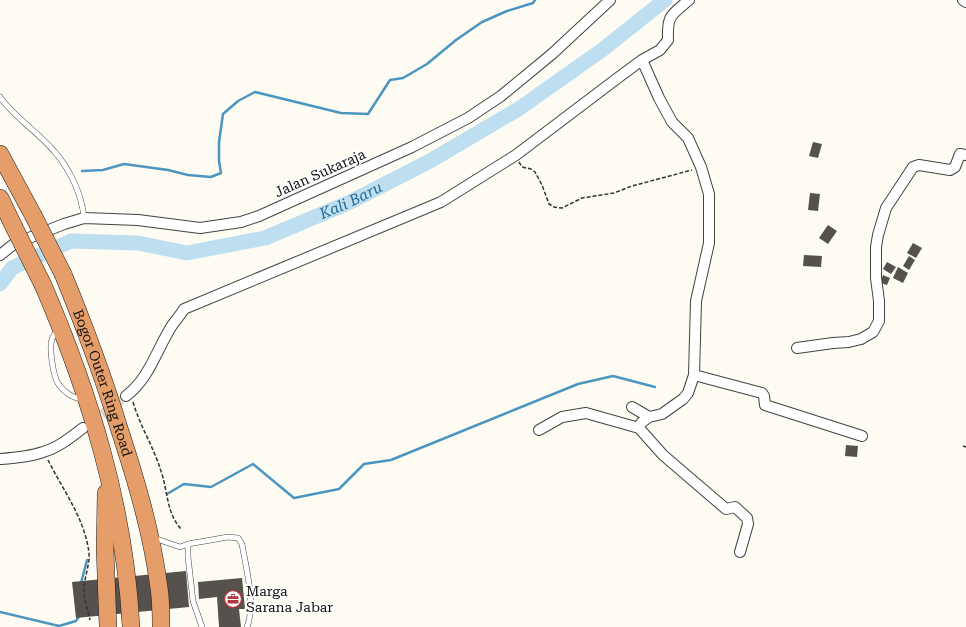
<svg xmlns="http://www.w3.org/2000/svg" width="966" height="627" viewBox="0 0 966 627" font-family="'Roboto Serif',serif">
	<rect width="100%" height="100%" fill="#fefbf3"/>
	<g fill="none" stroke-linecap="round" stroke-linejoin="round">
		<path stroke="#4b96c0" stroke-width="2.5" d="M82 171 103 170 124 164 168 170 188 175 211 177 221 173 219 161V142L223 114 238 101 255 92 341 113 368 114 390 80 403 78 427 64 456 40 482 22 507 11 533 3 535 0
			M167 494 184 484 211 487 253 464 294 498 339 489 364 464 391 460 578 384 613 376 655 387
			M81 583 87 560
			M0 612 59 626 76 621 80 615"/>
		<path stroke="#bddff0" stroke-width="15" id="s1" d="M0 284 12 268 71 241 138 243 187 253 265 238 348 203 430 161 520 108 602 50 665 0"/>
	</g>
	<path fill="#57514d" d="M813 142 822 144 818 158 809 156Z
		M810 193 820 194 818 211 808 210Z
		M828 225 837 231 828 244 819 238Z
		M913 243 922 248 916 258 907 253Z
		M804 255 822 256 821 267 803 266Z
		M909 256 915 260 909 270 903 266Z
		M887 262 896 267 891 274 883 269Z
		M898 267 908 273 903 283 893 278Z
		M883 275 890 278 887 285 880 283Z
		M846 445 858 446 857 457 845 456Z
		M186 571 189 607 76 618 72 582Z
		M242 578 245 609H239L241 627H219L217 597 199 599 198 582Z"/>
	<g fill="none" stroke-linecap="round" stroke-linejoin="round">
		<path stroke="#dad8d1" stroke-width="10" stroke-dasharray="10 5" stroke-linecap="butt" d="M90 424 126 396"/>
		<g stroke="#434343" stroke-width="6">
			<path id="lane" d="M0 97C15 118 38 132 54 151 70 169 82 195 84 218
				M58 331C56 333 53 336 52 339 49 348 53 377 59 385 64 392 74 399 83 399
				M154 538 180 547 188 544V557L193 601 202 627
				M188 544 228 537 238 538 242 544C246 568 256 604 247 627"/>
		</g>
		<g stroke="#434343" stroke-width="12">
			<path id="street" d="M963 0 966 2
				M0 255 14 244 64 224 84 218 138 220 200 228 241 222 259 216 412 147 468 118 501 96 552 54 610 0
				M797 348 833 343 849 342 861 339 873 332 879 321V301L876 278V247L878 235 886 208 913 167 919 165 950 170 955 167 960 154 966 155
				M694 375 762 393 764 396 765 405 862 436
				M126 396C150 378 157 348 173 324 177 319 181 314 184 309L441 202 516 155 619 77 642 60 660 50 668 40C667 15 671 15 689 0
				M632 407 649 417 662 414 683 399 688 393 694 375 696 301 709 243V194L701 167 688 138 672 122 659 98 642 60
				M649 417 641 423 639 428 663 455 726 509 735 507 747 518 748 524 740 552
				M539 430 562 417 586 413 639 428
				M0 459C14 458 29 457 43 452 58 448 71 437 83 428"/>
		</g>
		<g stroke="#212121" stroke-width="18">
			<g id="highway">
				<path d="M0 154 33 215"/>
				<path d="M0 198 14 227"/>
				<path id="s2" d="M63 274C84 325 103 376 119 428 136 480 152 533 159 588 161 600 161 614 161 627"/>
				<path d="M43 285C90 394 125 508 131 627"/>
				<path d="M106 493 105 549 108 627"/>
			</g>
		</g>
		<path stroke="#323232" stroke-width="1.5" stroke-dasharray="4 2" stroke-linecap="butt" d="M519 162 522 167 531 169 535 172 542 185 549 204 554 207 562 208 582 198 614 193 632 186 692 170
			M133 402C140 426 154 448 161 471 168 491 166 512 181 529
			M963 446 966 447
			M48 460C63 490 85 519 89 553 90 566 83 580 84 593 85 602 88 611 90 620"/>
		<use href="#lane" stroke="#fff" stroke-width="5"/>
		<use href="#street" stroke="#fff" stroke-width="10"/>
		<use href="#highway" stroke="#e59e6a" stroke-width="17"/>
		<g stroke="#212121" stroke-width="18" stroke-linecap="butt">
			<path id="highway-bridge" d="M33 215 63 274
				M14 227 43 285"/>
		</g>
		<use href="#highway-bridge" stroke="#e59e6a" stroke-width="17"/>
	</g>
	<defs>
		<g id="office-ring" transform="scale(0.9)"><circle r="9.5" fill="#fff" stroke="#b2353f" stroke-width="1.5"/><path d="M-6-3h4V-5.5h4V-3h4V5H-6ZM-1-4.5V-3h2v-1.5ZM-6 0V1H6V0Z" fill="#b2353f"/></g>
	</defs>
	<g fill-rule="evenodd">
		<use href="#office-ring" x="233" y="599"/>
	</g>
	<g text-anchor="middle" stroke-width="4" stroke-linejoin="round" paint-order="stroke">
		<g font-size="14" fill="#101010" stroke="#fff">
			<text transform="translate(320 173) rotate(-24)" y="5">Jalan Sukaraja</text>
			<text dy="5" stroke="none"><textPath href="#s2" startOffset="116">Bogor Outer Ring Road</textPath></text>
		</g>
		<g font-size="14" fill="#101010" stroke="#fff" text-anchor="start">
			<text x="246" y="596">Marga<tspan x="246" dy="16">Sarana Jabar</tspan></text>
		</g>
		<g font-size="15" font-style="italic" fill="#256895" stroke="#fff">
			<text dy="5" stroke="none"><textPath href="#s1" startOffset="375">Kali Baru</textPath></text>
		</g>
	</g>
</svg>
